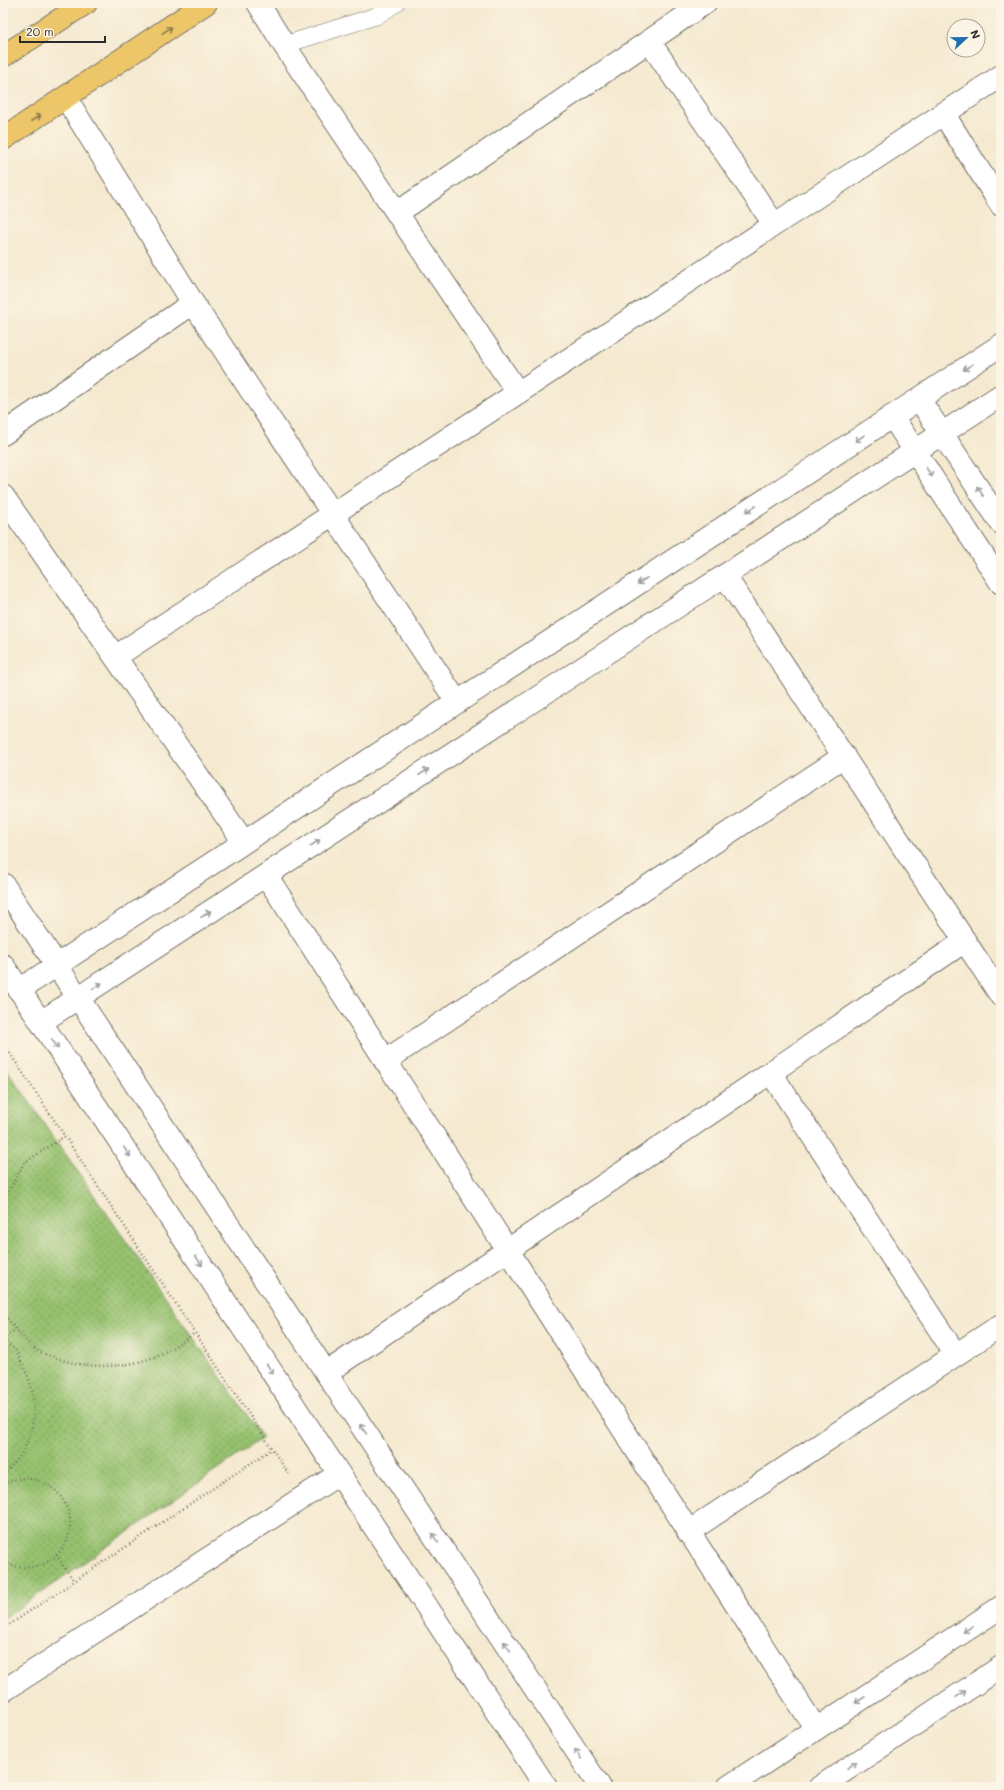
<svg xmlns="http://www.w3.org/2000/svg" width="1004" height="1790" viewBox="0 0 1004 1790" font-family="Mali,sans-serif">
	<defs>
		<pattern id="park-dots" width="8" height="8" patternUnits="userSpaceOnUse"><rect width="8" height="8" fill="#96c16e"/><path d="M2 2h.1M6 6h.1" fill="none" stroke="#7b9d5b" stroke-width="1.8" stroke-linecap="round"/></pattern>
	</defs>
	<rect width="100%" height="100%" fill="#fcf5e5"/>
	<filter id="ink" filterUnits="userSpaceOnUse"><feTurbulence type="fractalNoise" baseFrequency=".025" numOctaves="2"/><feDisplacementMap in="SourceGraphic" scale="8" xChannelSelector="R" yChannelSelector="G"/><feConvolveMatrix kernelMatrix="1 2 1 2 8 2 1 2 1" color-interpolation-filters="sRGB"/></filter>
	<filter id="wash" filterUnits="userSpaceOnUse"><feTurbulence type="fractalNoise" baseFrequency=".012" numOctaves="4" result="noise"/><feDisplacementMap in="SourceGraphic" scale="16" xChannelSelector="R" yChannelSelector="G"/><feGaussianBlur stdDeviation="0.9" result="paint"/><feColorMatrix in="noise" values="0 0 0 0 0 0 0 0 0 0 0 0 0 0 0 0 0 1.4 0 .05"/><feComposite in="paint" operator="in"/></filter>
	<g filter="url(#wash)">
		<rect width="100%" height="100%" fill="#f5e9d0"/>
		<path fill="url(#park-dots)" stroke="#60764c" d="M3 1064 263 1438 3 1619Z"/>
	</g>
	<g filter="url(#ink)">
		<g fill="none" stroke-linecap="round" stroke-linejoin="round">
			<g stroke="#726e65" stroke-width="18">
				<path id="lane" d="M284 45 376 16 396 3"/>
			</g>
			<g stroke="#726e65" stroke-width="24">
				<path id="street" d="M258 3 284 45 518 393
					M649 41 774 224
					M66 98 193 303 457 702
					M943 113 1001 205
					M397 213 705 3
					M919 399 1001 523
					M892 416 1001 583
					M3 434 193 303
					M3 496 244 842
					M725 576 1001 996
					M115 657 1001 76
					M266 875 816 1729
					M3 884 600 1787
					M3 965 546 1787
					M19 990 1001 345
					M41 1022 1001 395
					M385 1061 844 756
					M771 1073 956 1355
					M326 1373 965 941
					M688 1532 1001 1325
					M3 1691 339 1474
					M728 1787 1001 1607
					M820 1787 1001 1667"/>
			</g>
			<g stroke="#726e65" stroke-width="24">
				<path id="primary" d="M3 56 86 3
					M3 139 206 3"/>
			</g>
			<path stroke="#726e65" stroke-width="2.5" stroke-dasharray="1 3" stroke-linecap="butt" d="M3 1043 290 1476
				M3 1202 24 1163 65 1136
				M3 1312C12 1325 22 1338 35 1349 40 1353 48 1355 54 1357 83 1369 127 1369 156 1356 170 1350 182 1342 195 1333
				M3 1339 16 1329
				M3 1340C7 1344 12 1347 15 1350 18 1354 20 1360 22 1364 43 1401 36 1447 3 1475
				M3 1484C49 1460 93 1518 57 1555 50 1561 42 1566 32 1567 22 1568 12 1567 3 1561
				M56 1555 74 1581
				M3 1629 272 1449"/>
			<use href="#lane" stroke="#fff" stroke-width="17"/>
			<use href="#street" stroke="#fff" stroke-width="22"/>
			<use href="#primary" stroke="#ecc669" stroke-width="22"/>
		</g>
		<defs><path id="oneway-shaft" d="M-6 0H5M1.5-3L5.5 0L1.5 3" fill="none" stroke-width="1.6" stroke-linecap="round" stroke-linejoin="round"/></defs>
		<g stroke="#8c784a">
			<use href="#oneway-shaft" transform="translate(167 30) rotate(-34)"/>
			<use href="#oneway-shaft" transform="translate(36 118) rotate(-33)"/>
		</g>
		<g stroke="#a0a0a0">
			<use href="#oneway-shaft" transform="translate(968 367) rotate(147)"/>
			<use href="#oneway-shaft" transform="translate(860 438) rotate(147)"/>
			<use href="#oneway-shaft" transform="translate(929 472) rotate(57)"/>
			<use href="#oneway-shaft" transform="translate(980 491) rotate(-123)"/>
			<use href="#oneway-shaft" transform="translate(751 509) rotate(147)"/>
			<use href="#oneway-shaft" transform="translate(642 581) rotate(147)"/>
			<use href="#oneway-shaft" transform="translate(424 772) rotate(-33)"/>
			<use href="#oneway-shaft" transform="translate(315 843) rotate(-33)"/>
			<use href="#oneway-shaft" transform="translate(206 914) rotate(-33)"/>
			<use href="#oneway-shaft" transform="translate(97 986) rotate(-33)"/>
			<use href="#oneway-shaft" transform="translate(55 1044) rotate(57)"/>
			<use href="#oneway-shaft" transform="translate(127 1152) rotate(57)"/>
			<use href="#oneway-shaft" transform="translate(199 1261) rotate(57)"/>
			<use href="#oneway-shaft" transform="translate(270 1369) rotate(57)"/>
			<use href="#oneway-shaft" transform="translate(363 1429) rotate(-124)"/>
			<use href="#oneway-shaft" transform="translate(435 1538) rotate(-124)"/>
			<use href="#oneway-shaft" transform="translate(968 1629) rotate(147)"/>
			<use href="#oneway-shaft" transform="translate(507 1646) rotate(-124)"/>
			<use href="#oneway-shaft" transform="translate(961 1694) rotate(-34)"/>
			<use href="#oneway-shaft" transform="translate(860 1700) rotate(147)"/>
			<use href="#oneway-shaft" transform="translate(578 1754) rotate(-124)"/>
			<use href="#oneway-shaft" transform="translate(852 1765) rotate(-34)"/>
		</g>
	</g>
	<rect width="1004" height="1790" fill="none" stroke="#fcf5e5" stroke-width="16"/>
	<g transform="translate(966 38) rotate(68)"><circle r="19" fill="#fcf5e5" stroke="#a8a49b"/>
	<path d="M0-3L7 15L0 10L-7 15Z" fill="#1f6fb2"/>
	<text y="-6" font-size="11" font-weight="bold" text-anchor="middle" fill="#2b2b2b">N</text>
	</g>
	<path d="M20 36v6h85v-6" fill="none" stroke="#2b2b2b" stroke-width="2"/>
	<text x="26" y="36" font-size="12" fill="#2b2b2b" stroke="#fcf5e5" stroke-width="3" paint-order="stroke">20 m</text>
</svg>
